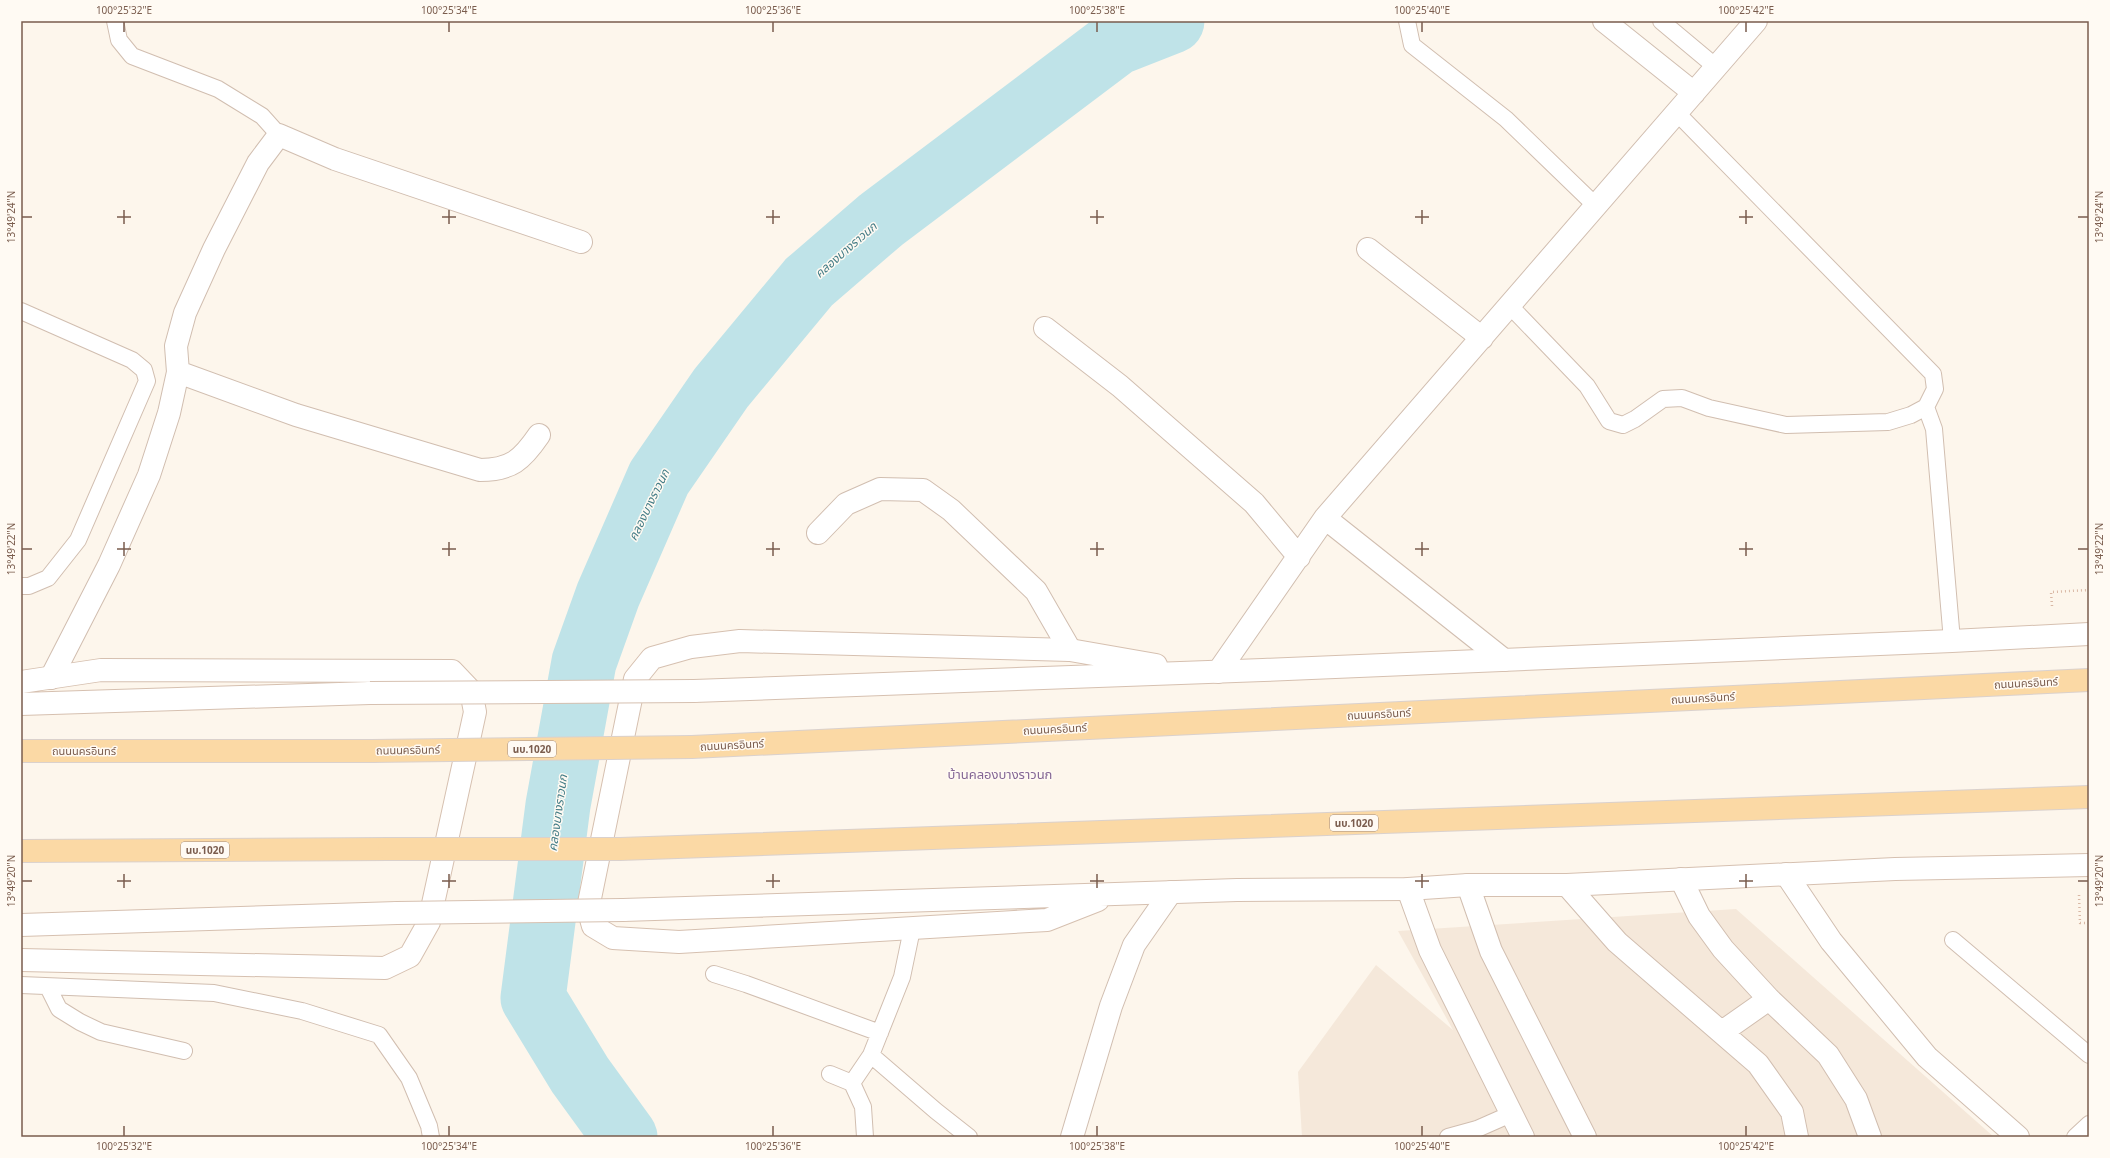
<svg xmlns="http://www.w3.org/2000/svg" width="2110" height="1158" viewBox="0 0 2110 1158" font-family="'Noto Sans','Noto Sans Thai',sans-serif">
	<rect width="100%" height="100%" fill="#fdf6ec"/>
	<path fill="#f5e8da" d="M1736 909 1994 1137H1302L1298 1072 1376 965 1453 1030 1398 931Z"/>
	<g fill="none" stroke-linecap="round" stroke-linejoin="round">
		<path stroke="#bfe3e8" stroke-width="65" d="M625 1137 580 1075 533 998 558 805 584 662 608 595 659 478 721 388 809 282 881 220 1116 43 1172 21"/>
		<g stroke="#d1beb0" stroke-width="18">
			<path id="service" d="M115 21 119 40 132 56 218 89 262 116 279 135
				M1407 21 1412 45 1506 119 1596 206
				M1661 21 1716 67
				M1510 306 1587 386 1609 421 1623 425 1635 419 1663 399 1682 398 1709 408 1786 425 1888 422 1911 415 1926 407 1935 389 1933 374 1677 113
				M21 311 132 360 144 370 147 381 78 540 48 578 29 586H21
				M1926 407 1934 429 1952 641
				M912 929 902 977 871 1055 936 1111 969 1137
				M1953 940 2089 1055
				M714 974 746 984 880 1033
				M21 985 214 993 302 1011 379 1035 409 1078 429 1126 431 1137
				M48 987 59 1009 80 1022 101 1032 184 1051
				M830 1074 852 1083 863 1107 865 1137
				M852 1083 871 1055
				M1448 1137 1477 1129 1511 1114
				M2075 1137 2089 1124"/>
		</g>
		<g stroke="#d1beb0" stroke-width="24">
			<path id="minor" d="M1604 21 1694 93
				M1368 249 1482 338
				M1045 328 1120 386 1254 503 1299 557
				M178 372 296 415 480 470C511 470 522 460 539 435
				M1325 518 1504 660
				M818 533 846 504 880 489 923 490 951 510 1036 591 1070 650
				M1218 672 1325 518 1756 21
				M51 678 109 565 149 475 169 413 178 372 176 346 185 313 214 249 258 163 279 135 335 159 581 242
				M1786 874 1831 941 1927 1057 2018 1137
				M1681 879 1699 916 1723 949 1769 999 1828 1055 1856 1099 1870 1137
				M1468 885 1491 951 1585 1137
				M1567 885 1617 942 1758 1064 1792 1112 1797 1137
				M1408 889 1430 950 1523 1137
				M1722 1032 1769 999"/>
		</g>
		<g stroke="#d1beb0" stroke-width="24">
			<path id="tertiary" d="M1072 1137 1111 1006 1134 945 1171 892"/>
		</g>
		<g stroke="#d6c0b0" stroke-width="24">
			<path id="secondary" d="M21 682 101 670 452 671 471 691 475 712 429 922 410 956 385 968 21 960
				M694 691 1263 670 1952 641 2089 634
				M21 704 370 693
				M1098 900 1047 920 679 942 613 938 593 926 588 908 635 679 652 658 691 647 740 641 1070 650 1156 665
				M623 910 1237 890 1408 889 1468 885H1567L1895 869 2089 865
				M21 925 397 913"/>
		</g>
		<g stroke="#dad1cd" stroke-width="24">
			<path id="primary" d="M692 747 2089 680
				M21 751H372
				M620 849 2089 797
				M21 851 389 849"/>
		</g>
		<path stroke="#d9b8a5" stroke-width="2.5" stroke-dasharray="1 3" stroke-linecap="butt" d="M2052 606 2051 592 2089 590
			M2079 895 2080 923H2089"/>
		<use href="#service" stroke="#fff" stroke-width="16"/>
		<use href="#minor" stroke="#fff" stroke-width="22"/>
		<use href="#tertiary" stroke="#fff" stroke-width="22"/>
		<use href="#secondary" stroke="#fff" stroke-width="22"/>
		<use href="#primary" stroke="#fbd9a5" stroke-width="22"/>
		<g stroke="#d6c0b0" stroke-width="24" stroke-linecap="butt">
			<path id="secondary-bridge" d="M370 693 694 691
				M397 913 623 910"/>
		</g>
		<g stroke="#dad1cd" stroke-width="24" stroke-linecap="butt">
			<path id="primary-bridge" d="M372 751 692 747
				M389 849H620"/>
		</g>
		<use href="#secondary-bridge" stroke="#fff" stroke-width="22"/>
		<use href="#primary-bridge" stroke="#fbd9a5" stroke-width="22"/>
	</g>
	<path fill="none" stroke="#7a5c4d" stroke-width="1.5" d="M124 22V32M449 22V32M773 22V32M1097 22V32M1422 22V32M1746 22V32M124 210V224M449 210V224M773 210V224M1097 210V224M1422 210V224M1746 210V224M22 217H32M117 217H131M442 217H456M766 217H780M1090 217H1104M1415 217H1429M1739 217H1753M2078 217H2088M124 542V556M449 542V556M773 542V556M1097 542V556M1422 542V556M1746 542V556M22 549H32M117 549H131M442 549H456M766 549H780M1090 549H1104M1415 549H1429M1739 549H1753M2078 549H2088M124 874V888M449 874V888M773 874V888M1097 874V888M1422 874V888M1746 874V888M22 881H32M117 881H131M442 881H456M766 881H780M1090 881H1104M1415 881H1429M1739 881H1753M2078 881H2088M124 1126V1136M449 1126V1136M773 1126V1136M1097 1126V1136M1422 1126V1136M1746 1126V1136"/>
	<g text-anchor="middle" stroke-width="3" stroke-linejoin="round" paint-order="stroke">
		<g fill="#fffaf3" stroke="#a28b7f" stroke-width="1">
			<rect x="508" y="741" width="48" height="16" rx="3"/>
			<rect x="1330" y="815" width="48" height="16" rx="3"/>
			<rect x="181" y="842" width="48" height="16" rx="3"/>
		</g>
		<g font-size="10" font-weight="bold" fill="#7a5c4d">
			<text x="532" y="753">นบ.1020</text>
			<text x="1354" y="827">นบ.1020</text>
			<text x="205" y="854">นบ.1020</text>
		</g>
		<g font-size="11" fill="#7a5c4d" stroke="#fffaf3">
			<text transform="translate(2026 683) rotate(-3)" y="4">ถนนนครอินทร์</text>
			<text transform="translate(1703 698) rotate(-3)" y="4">ถนนนครอินทร์</text>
			<text transform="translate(1379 714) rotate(-3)" y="4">ถนนนครอินทร์</text>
			<text transform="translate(1055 729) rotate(-3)" y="4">ถนนนครอินทร์</text>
			<text transform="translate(732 745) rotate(-3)" y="4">ถนนนครอินทร์</text>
			<text transform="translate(408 750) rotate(-1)" y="4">ถนนนครอินทร์</text>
			<text x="84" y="755">ถนนนครอินทร์</text>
		</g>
		<g font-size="12" font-style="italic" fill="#437c86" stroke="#fffaf3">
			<text transform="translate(846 250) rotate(-41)" y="4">คลองบางราวนก</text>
			<text transform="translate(649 505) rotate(-64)" y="4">คลองบางราวนก</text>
			<text transform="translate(558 813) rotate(-82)" y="4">คลองบางราวนก</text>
		</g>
		<g font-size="13" fill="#846695" stroke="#fffaf3">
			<text x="1000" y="779">บ้านคลองบางราวนก</text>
		</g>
	</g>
	<rect width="2110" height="1158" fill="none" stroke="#fffaf3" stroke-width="44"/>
	<rect x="22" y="22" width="2066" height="1114" fill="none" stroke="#7a5c4d" stroke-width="1.5"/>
	<g font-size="10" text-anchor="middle" fill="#7a5c4d">
		<text x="124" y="14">100°25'32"E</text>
		<text x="449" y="14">100°25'34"E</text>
		<text x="773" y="14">100°25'36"E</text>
		<text x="1097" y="14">100°25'38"E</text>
		<text x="1422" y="14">100°25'40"E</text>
		<text x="1746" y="14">100°25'42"E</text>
		<text transform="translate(11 217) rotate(-90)" y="4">13°49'24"N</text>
		<text transform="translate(2099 217) rotate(-90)" y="4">13°49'24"N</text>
		<text transform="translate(11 549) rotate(-90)" y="4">13°49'22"N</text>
		<text transform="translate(2099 549) rotate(-90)" y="4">13°49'22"N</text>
		<text transform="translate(11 881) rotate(-90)" y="4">13°49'20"N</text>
		<text transform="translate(2099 881) rotate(-90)" y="4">13°49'20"N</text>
		<text x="124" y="1150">100°25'32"E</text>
		<text x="449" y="1150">100°25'34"E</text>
		<text x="773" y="1150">100°25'36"E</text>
		<text x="1097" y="1150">100°25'38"E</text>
		<text x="1422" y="1150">100°25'40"E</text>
		<text x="1746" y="1150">100°25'42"E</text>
	</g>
</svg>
